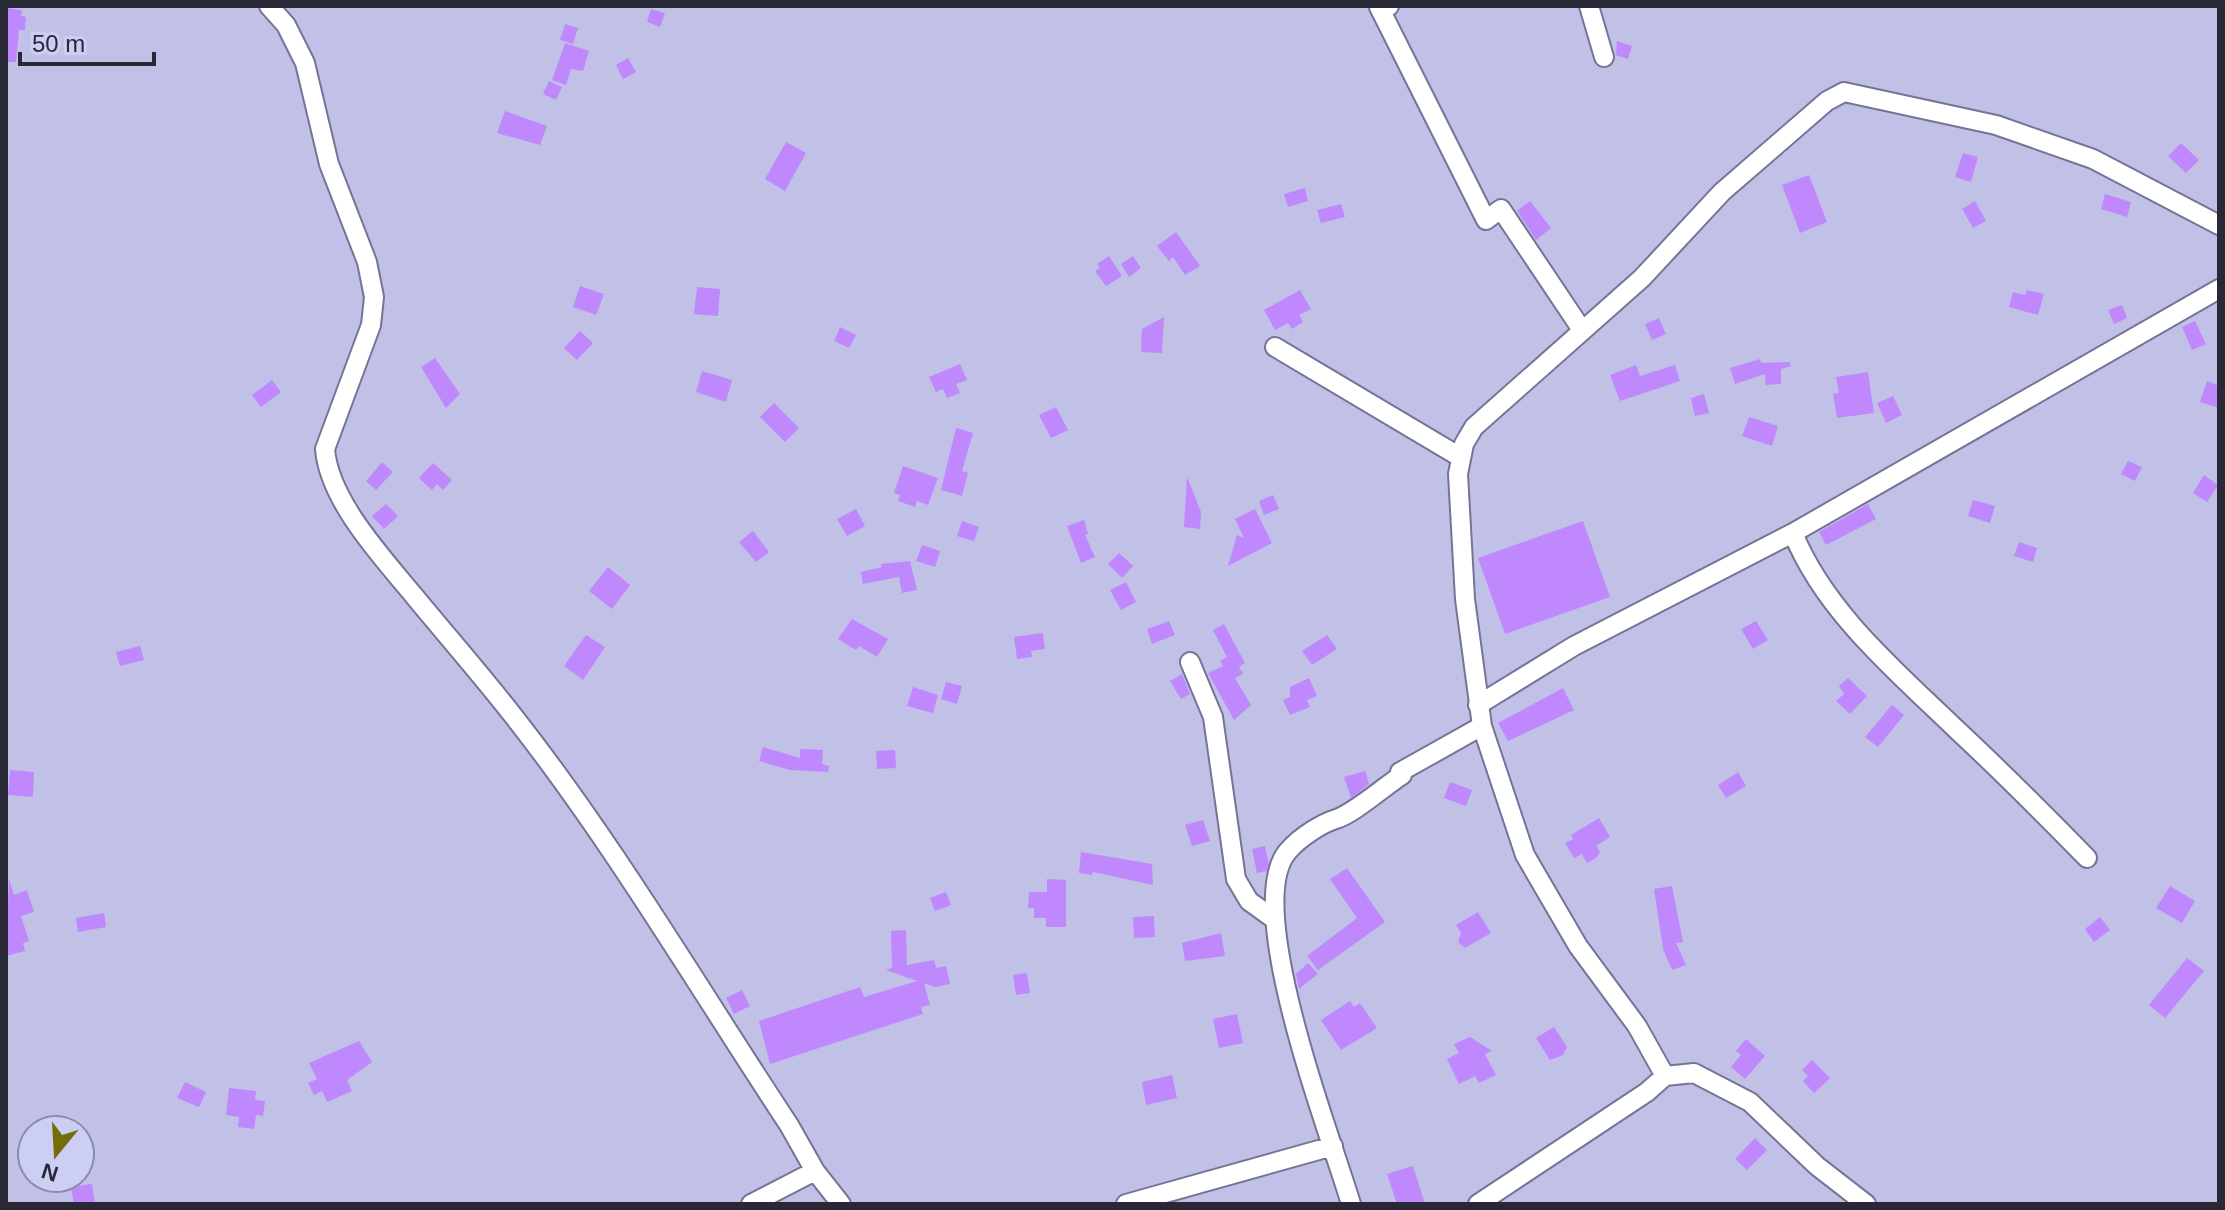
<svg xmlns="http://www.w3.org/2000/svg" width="2225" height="1210" viewBox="0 0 2225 1210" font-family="Helvetica,sans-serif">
	<rect width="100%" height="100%" fill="#c1c1e7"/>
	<path fill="#bf88fc" d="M6 8 22 10 21 16 26 17 25 30H19L16 62H6Z
		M651 9 665 13 660 27 647 22Z
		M565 24 578 28 573 44 560 40Z
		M1617 41 1632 46 1628 59 1616 55Z
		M565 43 589 51 583 71 571 69 566 85 552 80Z
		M628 58 636 72 623 79 616 65Z
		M549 81 562 87 556 100 543 94Z
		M505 111 547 126 540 145 497 133Z
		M786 142 806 153 785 191 765 179Z
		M2181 143 2199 160 2186 173 2168 156Z
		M1963 153 1978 157 1971 182 1955 177Z
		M1809 175 1827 222 1800 233 1782 185Z
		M1305 188 1308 201 1288 207 1284 194Z
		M2105 194 2131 202 2127 217 2101 209Z
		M1530 201 1551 228 1536 240 1517 211Z
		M1975 201 1986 221 1973 228 1962 209Z
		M1341 204 1345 217 1321 223 1317 210Z
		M1176 232 1200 266 1185 275 1173 257 1169 261 1157 246Z
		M1109 256 1122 276 1106 286 1095 271 1100 268 1097 264Z
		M1133 256 1141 268 1129 277 1121 264Z
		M580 286 604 294 596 315 573 307Z
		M697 287 720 289 718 316 694 314Z
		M1300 290 1311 309 1299 315 1303 322 1292 329 1288 323 1275 330 1264 310Z
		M2027 290 2044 294 2038 315 2009 307 2013 292 2025 295Z
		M2122 305 2127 318 2114 324 2108 310Z
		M1164 317 1162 353 1141 352 1142 329Z
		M1659 318 1666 334 1652 340 1645 324Z
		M2195 321 2206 344 2192 350 2182 327Z
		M840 327 856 335 849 348 834 341Z
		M580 331 593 343 577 360 564 348Z
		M435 358 460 394 446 408 421 367Z
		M1760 359 1761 363 1790 362 1791 366 1781 369V384L1766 385 1765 374 1735 384 1730 368Z
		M960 364 967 380 956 384 960 393 947 398 943 389 936 392 929 377Z
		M1636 365 1640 376 1675 365 1680 381 1620 401 1610 375Z
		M702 371 732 380 726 402 696 392Z
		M1868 372 1874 413 1837 418 1833 394 1839 393 1836 377Z
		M272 380 281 392 261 407 252 395Z
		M2207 381 2219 386V408L2200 402Z
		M1704 394 1709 413 1695 416 1691 398Z
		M1893 396 1902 415 1886 423 1877 403Z
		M774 403 799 428 785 442 760 417Z
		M1056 407 1068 430 1051 438 1039 415Z
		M1749 417 1778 426 1772 446 1742 436Z
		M956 428 973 433 962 471 968 473 962 496 941 490Z
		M2128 461 2142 467 2135 481 2121 474Z
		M382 462 393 472 376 490 366 481Z
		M433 463 452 480 443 490 437 484 432 490 419 478Z
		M903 466 938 478 928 505 917 501 915 507 898 501 900 495 894 493Z
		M2204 475 2218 485 2207 502 2193 493Z
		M1187 477 1201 512 1200 529 1184 527Z
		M1273 495 1279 509 1264 515 1259 501Z
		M1973 500 1995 506 1990 523 1968 516Z
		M386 504 398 516 384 529 372 516Z
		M1868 504 1876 519 1826 545 1819 532Z
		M856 509 865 526 847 536 837 519Z
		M1255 509 1272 543 1228 566 1237 535 1244 538 1235 519Z
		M1084 520 1088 534 1085 535 1095 557 1081 563 1067 526Z
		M962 521 979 527 974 541 957 536Z
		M1583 521 1610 597 1505 634 1478 558Z
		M753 531 769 552 756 562 739 542Z
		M2019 542 2037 548 2033 562 2014 556Z
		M922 545 940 551 935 567 916 561Z
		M1119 553 1133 566 1122 578 1108 564Z
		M910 561 917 590 902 593 899 577 863 584 861 572 882 567 881 564Z
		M608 567 630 585 612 609 589 591Z
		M1126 582 1136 602 1121 610 1110 590Z
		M852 619 888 639 877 657 859 646 856 650 838 639Z
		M1169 621 1175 635 1152 644 1147 629Z
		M1756 621 1768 640 1753 649 1741 629Z
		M1224 624 1245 663 1239 667 1243 674 1235 678 1251 705 1234 720 1208 673 1223 666 1220 661 1227 657 1213 630Z
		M1043 633 1045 649 1031 651 1032 657 1017 659 1014 637Z
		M586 635 605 647 583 680 564 666Z
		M1327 635 1337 649 1312 665 1302 651Z
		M140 646 144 660 120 666 116 652Z
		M1182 674 1190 694 1181 699 1170 681Z
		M1309 678 1317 696 1307 700 1310 707 1290 715 1283 700 1290 697V687Z
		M1848 678 1867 696 1850 714 1836 701 1844 694 1839 686Z
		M946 682 962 686 957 704 941 699Z
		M913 687 938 695 933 713 907 706Z
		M1563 688 1574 710 1508 741 1498 723Z
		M1892 705 1904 715 1878 747 1865 737Z
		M763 747 800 758V749L823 750 822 764 829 766 828 772 790 770 759 761Z
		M895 750 896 768 877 769 876 751Z
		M10 770 34 772 33 797 8 795Z
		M1365 771 1369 784 1351 798 1344 777Z
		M1738 772 1746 786 1726 798 1718 785Z
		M1450 782 1472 790 1466 806 1444 798Z
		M1599 818 1610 837 1596 846 1600 852 1596 858 1587 863 1582 854 1574 858 1565 843 1573 839 1571 835Z
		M1203 820 1210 841 1192 846 1185 825Z
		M1265 846 1269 865 1267 871 1257 873 1252 849Z
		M1081 852 1152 864 1153 885 1093 872 1092 875 1079 873Z
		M1347 868 1385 922 1318 970 1307 956 1357 918 1330 879Z
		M9 879 14 895 27 890 34 912 21 916 29 941 23 943 25 951 6 956Z
		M1047 879 1066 880V927H1046V918H1034V908H1028L1029 892H1047Z
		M1672 886 1683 942 1676 943 1686 965 1672 970 1663 949 1654 889Z
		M2170 886 2195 901 2182 923 2156 908Z
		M946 892 951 905 935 911 930 898Z
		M1478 912 1491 933 1465 948 1458 942 1461 933 1456 925Z
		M104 913 106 927 78 932 76 918Z
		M1154 916 1155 937 1134 938 1133 917Z
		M2100 917 2110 930 2094 942 2085 929Z
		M906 930 907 965 934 960 936 968 946 966 950 984 935 987 924 983 930 1005 921 1007 923 1014 770 1064 759 1021 860 987 864 997 917 981 886 970 892 968 891 931Z
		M1221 933 1225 956 1185 961 1182 943Z
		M2187 958 2204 971 2165 1018 2149 1005Z
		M1308 963 1318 974 1299 989 1296 974Z
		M1027 973 1030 993 1016 995 1013 975Z
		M742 990 750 1006 734 1014 726 998Z
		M1350 1001 1354 1007 1360 1003 1377 1028 1341 1050 1321 1020Z
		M1237 1014 1243 1043 1219 1048 1213 1019Z
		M1554 1027 1567 1047 1563 1055 1550 1060 1536 1038Z
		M1470 1037 1492 1051 1485 1054 1496 1075 1479 1083 1475 1076 1459 1084 1447 1059 1459 1053 1454 1044Z
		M1746 1039 1765 1056 1745 1079 1731 1067 1741 1055 1736 1051Z
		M359 1041 372 1062 347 1080 352 1091 327 1102 322 1091 314 1095 308 1083 317 1079 309 1063Z
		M1812 1060 1830 1078 1814 1093 1803 1081 1808 1076 1802 1070Z
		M1172 1075 1177 1098 1146 1105 1142 1082Z
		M185 1082 206 1092 199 1107 177 1098Z
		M229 1088 256 1091 255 1100 265 1101 263 1116 256 1115 254 1129 238 1127 239 1117 226 1115Z
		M1755 1138 1767 1150 1747 1170 1735 1159Z
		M1413 1166 1425 1204H1397L1387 1174Z
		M92 1184 95 1204H74L71 1187Z"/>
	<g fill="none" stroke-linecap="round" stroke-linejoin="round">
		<g stroke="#747496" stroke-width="22">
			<path id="street" d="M269 6 286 25 305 63 329 164 367 262 374 297 371 325 325 449C329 501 383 558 415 597 448 637 483 677 515 718 616 847 699 989 789 1125L815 1171 841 1204
				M1389 6 1379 7 1486 220 1501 209 1582 330
				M1589 6 1604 57
				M1275 347 1460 457
				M1793 533 2219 289
				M1190 662 1213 717 1236 879 1249 901 1274 919
				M1478 705 1574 646 1793 533C1825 612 1897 672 1956 729 2001 771 2044 814 2087 858
				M1482 726 1525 855 1578 946 1637 1026 1665 1076 1694 1073 1750 1102 1817 1166 1866 1204
				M751 1204 815 1171
				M1126 1204 1333 1146
				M1351 1204C1331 1136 1241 905 1288 851 1301 836 1323 823 1336 819 1353 814 1385 786 1402 775L1400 772 1482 726 1465 599 1458 474 1464 444 1474 427 1642 278 1722 192 1827 101 1844 92 1996 125 2093 159 2219 225
				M1478 1204 1647 1092 1665 1076"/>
		</g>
		<use href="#street" stroke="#fff" stroke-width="18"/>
	</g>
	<rect width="2225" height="1210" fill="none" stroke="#282836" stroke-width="16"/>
	<g transform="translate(56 1154) rotate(198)"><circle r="38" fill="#cdcef4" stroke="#8b8ca8" stroke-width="2"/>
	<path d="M0-6L14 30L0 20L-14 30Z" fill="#756d0a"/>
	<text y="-12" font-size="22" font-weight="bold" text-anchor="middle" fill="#282836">N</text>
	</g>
	<path d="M20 52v12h134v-12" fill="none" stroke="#282836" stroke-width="4"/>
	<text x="32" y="52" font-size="24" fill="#282836" stroke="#cdcef4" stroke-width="6" paint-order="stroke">50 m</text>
</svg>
